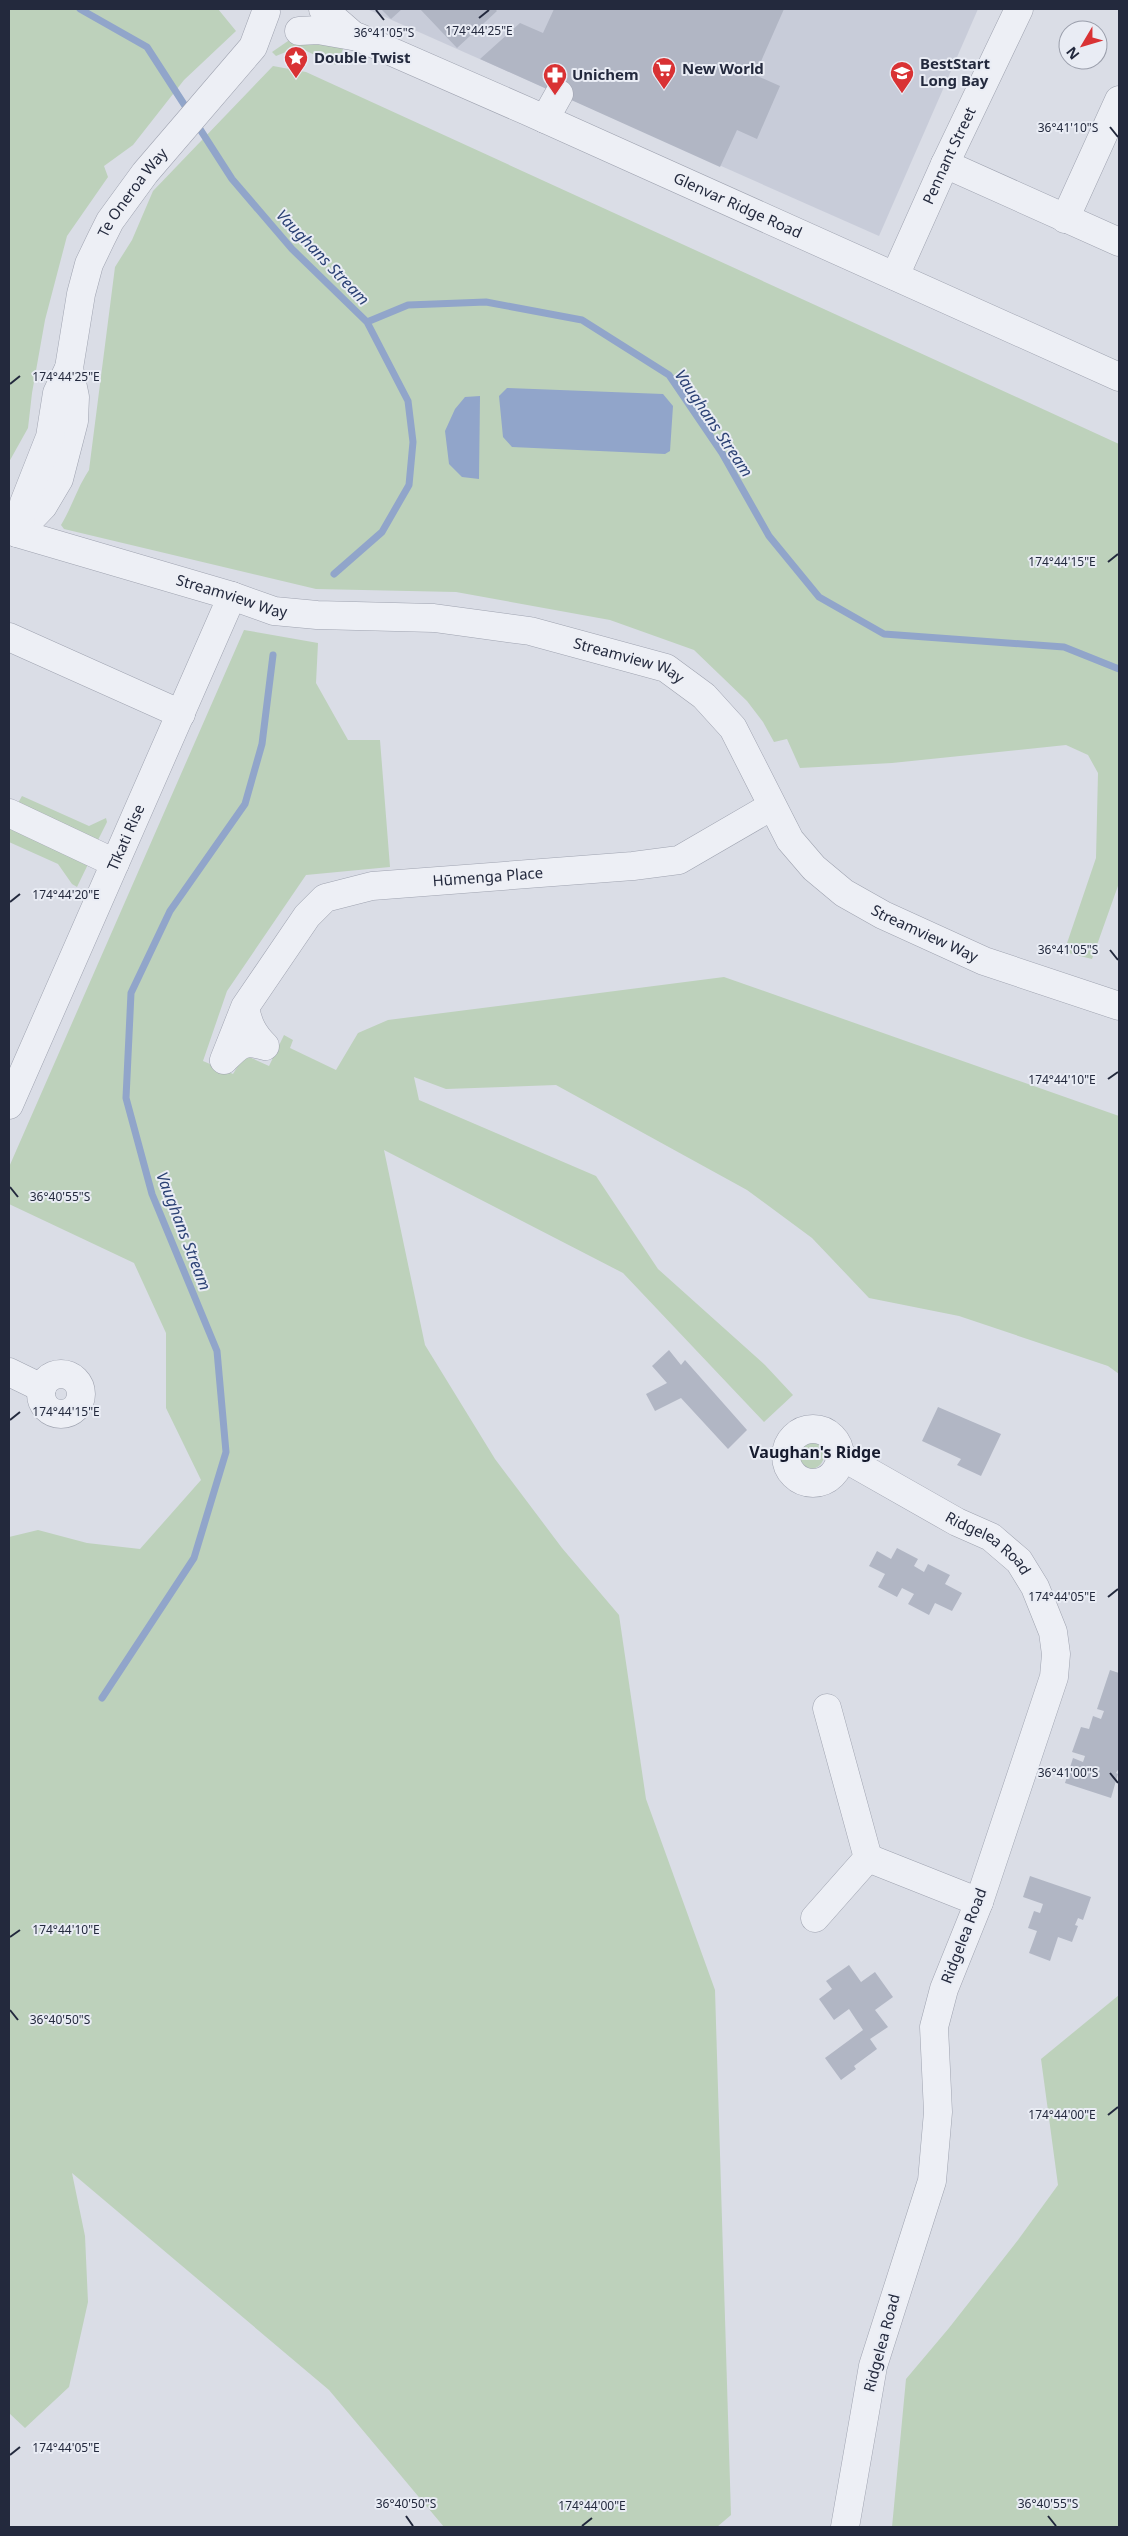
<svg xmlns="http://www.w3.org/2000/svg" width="1128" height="2536" viewBox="0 0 1128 2536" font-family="'Noto Sans',sans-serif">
	<rect width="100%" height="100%" fill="#dadde6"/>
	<path fill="#c8ccd9" d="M367 9H978L879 236Z"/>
	<path fill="#bdd1bb" d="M9 9H218L236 31 184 80 133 145 104 166 108 177 67 236 45 320 32 393 28 428 9 462Z
		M303 38 344 47 336 65 298 47 276 56 272 52 288 41Z
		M273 66 306 72 1119 444V883L1092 959 1064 952 1096 858 1098 773 1088 755 1066 745 892 763 800 768 787 739 774 742 763 722 747 701 694 650 610 620 456 592 316 589 64 529 61 525C72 507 77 488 89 470L115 267 132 240 153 191Z
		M244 630 318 643 316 683 348 740H380L390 867 306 875 227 991 203 1061 233 1074 245 1055 269 1066 284 1035 293 1040 290 1048 336 1070 358 1033 388 1020 724 977 1119 1116V1374L1108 1366 959 1316 869 1298 812 1238 747 1190 556 1085 446 1089 414 1077 419 1100 596 1176 658 1269 765 1365 793 1395 764 1422 623 1273 384 1150 425 1345 495 1459 562 1548 619 1615 646 1799 715 1990 731 2515 717 2527H444L329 2390 72 2173 85 2236 88 2302 69 2387 25 2428 9 2413V1537L38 1530 87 1543 140 1549 201 1480 166 1408V1333L134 1263 9 1204V1167Z
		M22 796 89 826 106 818 107 822 98 840 18 803Z
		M9 820 91 858 77 887 72 884 58 864 9 842Z
		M796 1455a14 14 0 1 1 28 0a14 14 0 1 1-28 0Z
		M1119 1995V2527H892L906 2379 949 2328 1018 2240 1058 2185 1041 2059Z"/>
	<path fill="#91a5ca" d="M507 388 663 394 673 406 670 451 665 454 512 447 503 437 499 396Z
		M480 396 479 479 462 477 449 464 445 431 455 409 465 397Z"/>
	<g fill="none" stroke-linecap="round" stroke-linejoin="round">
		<path stroke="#91a5ca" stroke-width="7" d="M80 9 147 47 189 112
			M196 123 232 179 292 249 367 322 408 401 413 442 409 485 382 532 334 574
			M367 322 408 305 486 302 582 320 669 375 722 453 769 536 819 597 884 634 1064 647 1119 669
			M102 1698 194 1558 226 1452 217 1351 152 1194 126 1098 131 993 170 911 245 804 262 744 273 655"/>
	</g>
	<path fill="#b1b6c4" d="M381 9H402L391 19Z
		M420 9H495L497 11 457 48Z
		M554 9H784L755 75 780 86 757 139 737 130 720 167 480 59 520 23 543 33Z
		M669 1350 681 1365 685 1360 747 1430 728 1449 681 1398 655 1411 646 1394 667 1383 652 1366Z
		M938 1407 1001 1434 981 1476 957 1465 961 1459 922 1441Z
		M897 1548 918 1559 914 1566 924 1572 928 1564 950 1575 945 1584 962 1593 952 1611 935 1603 929 1615 908 1604 914 1594 902 1588 897 1597 878 1587 885 1574 869 1566 877 1551 891 1559Z
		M1110 1670 1119 1673V1768L1116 1773 1118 1774 1111 1798 1065 1783 1073 1758 1083 1762 1085 1756 1072 1752 1081 1727 1089 1729 1093 1716 1101 1719 1104 1711 1097 1709Z
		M1030 1876 1091 1897 1083 1920 1078 1918 1075 1925 1078 1926 1072 1942 1058 1937 1050 1961 1029 1953 1037 1931 1028 1928 1034 1911 1040 1913 1043 1904 1023 1897Z
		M849 1965 861 1982 875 1972 893 1997 875 2010 888 2027 870 2039 877 2049 854 2066 856 2069 841 2080 825 2058 863 2030 849 2009 834 2020 819 1999 832 1989 826 1981Z"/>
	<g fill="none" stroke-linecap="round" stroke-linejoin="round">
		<g stroke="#9fa3b0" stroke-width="29">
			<g id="minor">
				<path d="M323 9 354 36"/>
				<path id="s1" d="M299 31 318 30 358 37 527 111 1119 377"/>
				<path d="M545 119 559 94"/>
				<path d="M945 164 1119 242"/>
				<path d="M1065 219 1119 100"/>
				<path id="s2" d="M895 276 945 164 1019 9"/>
				<path d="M20 530 43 506 59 479 74 421 75 397 69 368"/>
				<path id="s3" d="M17 533 232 596 274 611 317 615 434 618 530 631 666 668 704 696 733 728 790 840 814 868 844 893 883 915 984 961 1119 1006"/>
				<path id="s4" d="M17 533 24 503 50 437 57 393 69 368 81 294 89 264 101 239 110 221 145 173 253 47 266 12"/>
				<path d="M9 637 181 714"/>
				<path d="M9 813 115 863"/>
				<path id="s5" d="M245 1007C248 1024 253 1034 265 1046 243 1040 240 1044 224 1060L245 1007 307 916 325 898 372 886 633 866 679 860 772 806"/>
				<path id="s6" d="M9 1105 232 596"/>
				<path d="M9 1372 42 1388"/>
				<circle cx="61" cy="1394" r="20"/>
				<circle cx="813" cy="1456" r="27"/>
				<path id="s7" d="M839 1455 957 1522 991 1537 1019 1561 1035 1587 1053 1632 1056 1654 1054 1677 979 1902 944 1989 934 2027 938 2112 932 2181 873 2366 845 2527"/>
				<path d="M868 1858 979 1902"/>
				<path d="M815 1918 868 1858 827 1708"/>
			</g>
		</g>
		<use href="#minor" stroke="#edeff5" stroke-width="28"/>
	</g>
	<path fill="none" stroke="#23293d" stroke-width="2" d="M376 10 384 20M479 18 489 10M1110 127 1118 137M10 384 20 376M1108 562 1118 554M10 902 20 894M1110 950 1118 960M1108 1079 1118 1072M10 1187 18 1197M10 1420 20 1412M1108 1597 1118 1589M1110 1773 1118 1783M10 1937 20 1930M10 2010 18 2020M1108 2115 1118 2107M10 2455 20 2447M406 2516 413 2526M1048 2516 1056 2526M582 2526 592 2518"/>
	<defs>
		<g id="sight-pin" transform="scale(1.25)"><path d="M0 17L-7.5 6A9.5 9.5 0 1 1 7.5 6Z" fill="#d93234" stroke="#e9ecf4"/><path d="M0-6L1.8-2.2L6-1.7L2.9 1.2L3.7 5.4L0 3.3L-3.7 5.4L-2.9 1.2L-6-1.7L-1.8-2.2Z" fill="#fff"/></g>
		<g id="supermarket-pin" transform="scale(1.25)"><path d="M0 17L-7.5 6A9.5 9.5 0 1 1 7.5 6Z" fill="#d93234" stroke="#e9ecf4"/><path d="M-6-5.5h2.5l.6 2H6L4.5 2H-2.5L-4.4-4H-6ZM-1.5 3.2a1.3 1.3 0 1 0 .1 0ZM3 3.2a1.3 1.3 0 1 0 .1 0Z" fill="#fff"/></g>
		<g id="school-pin" transform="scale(1.25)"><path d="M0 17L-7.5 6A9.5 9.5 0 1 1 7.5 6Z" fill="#d93234" stroke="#e9ecf4"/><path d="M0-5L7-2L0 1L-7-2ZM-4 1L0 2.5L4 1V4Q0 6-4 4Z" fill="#fff"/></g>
		<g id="pharmacy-pin" transform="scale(1.25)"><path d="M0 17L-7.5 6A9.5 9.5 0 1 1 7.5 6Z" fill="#d93234" stroke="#e9ecf4"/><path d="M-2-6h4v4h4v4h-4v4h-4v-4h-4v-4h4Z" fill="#fff"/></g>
	</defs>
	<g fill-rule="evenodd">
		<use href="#sight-pin" x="296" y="58"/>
		<use href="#supermarket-pin" x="664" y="69"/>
		<use href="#school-pin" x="902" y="73"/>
		<use href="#pharmacy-pin" x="555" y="75"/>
	</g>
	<g text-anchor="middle" stroke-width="4" stroke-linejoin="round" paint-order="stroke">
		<g font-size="15" font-weight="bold" fill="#23293d" stroke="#e9ecf4" text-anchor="start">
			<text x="314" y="63">Double Twist</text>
			<text x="920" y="69">BestStart<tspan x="920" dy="17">Long Bay</tspan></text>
			<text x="682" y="74">New World</text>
			<text x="572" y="80">Unichem</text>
		</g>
		<g font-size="15" fill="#23293d" stroke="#e9ecf4">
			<text dy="5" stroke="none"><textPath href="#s2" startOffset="132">Pennant Street</textPath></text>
			<text dy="5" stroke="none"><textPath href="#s4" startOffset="364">Te Oneroa Way</textPath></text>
			<text dy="5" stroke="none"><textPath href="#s1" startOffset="475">Glenvar Ridge Road</textPath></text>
			<text dy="5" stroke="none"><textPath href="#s3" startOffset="224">Streamview Way</textPath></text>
			<text dy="5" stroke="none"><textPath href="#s3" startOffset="629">Streamview Way</textPath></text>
			<text dy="5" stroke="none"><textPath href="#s6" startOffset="292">Tīkati Rise</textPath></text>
			<text dy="5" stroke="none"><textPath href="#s5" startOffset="449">Hūmenga Place</textPath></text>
			<text dy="5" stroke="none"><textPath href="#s3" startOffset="1049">Streamview Way</textPath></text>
			<text dy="5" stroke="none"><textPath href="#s7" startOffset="174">Ridgelea Road</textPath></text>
			<text transform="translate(964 1936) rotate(-69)" y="5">Ridgelea Road</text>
			<text transform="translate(882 2343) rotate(-75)" y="5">Ridgelea Road</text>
		</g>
		<g font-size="16" font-style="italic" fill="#2b4174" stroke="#e9ecf4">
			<text transform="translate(323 257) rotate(46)" y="6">Vaughans Stream</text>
			<text transform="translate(714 423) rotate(56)" y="6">Vaughans Stream</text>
			<text transform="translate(184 1231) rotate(69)" y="6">Vaughans Stream</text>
		</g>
		<g font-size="16" font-weight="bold" fill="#161b2e" stroke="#e9ecf4">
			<text x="815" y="1458">Vaughan's Ridge</text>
		</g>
	</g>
	<g font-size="12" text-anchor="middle" fill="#23293d" stroke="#e9ecf4" stroke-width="4" stroke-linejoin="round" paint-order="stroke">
		<text x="479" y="35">174°44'25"E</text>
		<text x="384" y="37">36°41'05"S</text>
		<text x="1068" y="132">36°41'10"S</text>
		<text x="66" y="381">174°44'25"E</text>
		<text x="1062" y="566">174°44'15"E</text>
		<text x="66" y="899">174°44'20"E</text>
		<text x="1068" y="954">36°41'05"S</text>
		<text x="1062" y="1084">174°44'10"E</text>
		<text x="60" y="1201">36°40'55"S</text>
		<text x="66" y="1416">174°44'15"E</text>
		<text x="1062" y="1601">174°44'05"E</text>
		<text x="1068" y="1777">36°41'00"S</text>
		<text x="66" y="1934">174°44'10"E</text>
		<text x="60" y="2024">36°40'50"S</text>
		<text x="1062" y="2119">174°44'00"E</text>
		<text x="66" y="2452">174°44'05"E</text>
		<text x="406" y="2508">36°40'50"S</text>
		<text x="1048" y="2508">36°40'55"S</text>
		<text x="592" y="2510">174°44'00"E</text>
	</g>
	<rect width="1128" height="2536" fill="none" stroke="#23293d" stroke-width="20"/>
	<g transform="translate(1083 45) rotate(232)"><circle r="24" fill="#e9ecf4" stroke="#9a9eab"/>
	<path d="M0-4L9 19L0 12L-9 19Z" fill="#d93234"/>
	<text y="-8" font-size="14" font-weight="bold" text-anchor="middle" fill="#23293d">N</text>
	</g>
</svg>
